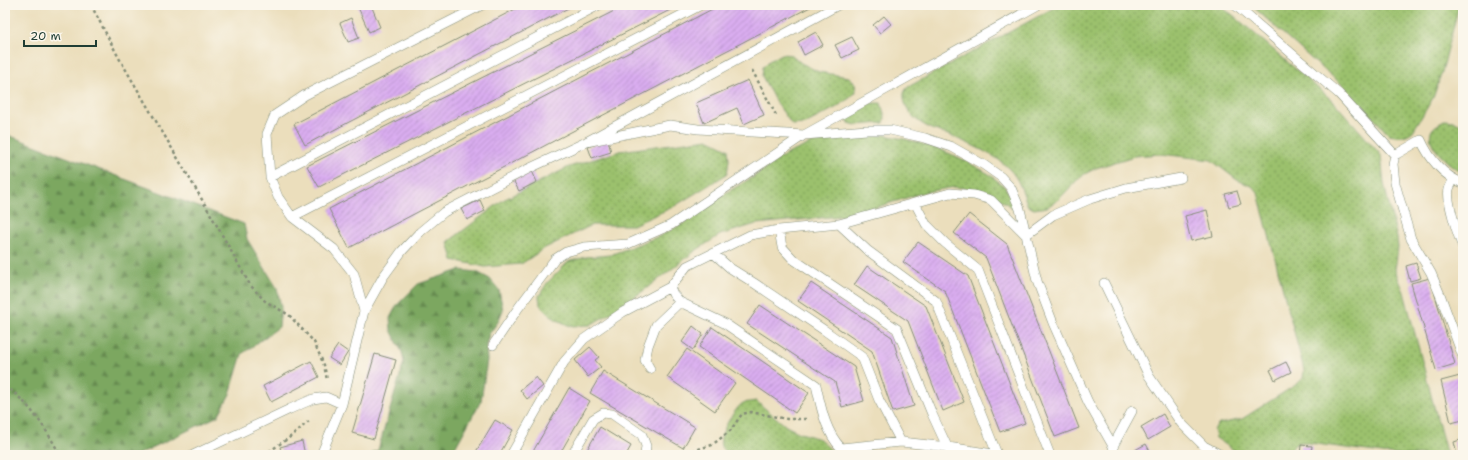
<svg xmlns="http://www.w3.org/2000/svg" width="1468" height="460" viewBox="0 0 1468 460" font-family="'Shantell Sans',sans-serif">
	<defs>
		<pattern id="grass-dots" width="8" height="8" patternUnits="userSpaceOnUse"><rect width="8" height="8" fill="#9bc16d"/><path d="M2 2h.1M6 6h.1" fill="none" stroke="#7e9e5a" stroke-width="1.8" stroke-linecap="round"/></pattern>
		<pattern id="forest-firs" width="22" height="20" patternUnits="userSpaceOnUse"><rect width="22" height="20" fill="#7ca760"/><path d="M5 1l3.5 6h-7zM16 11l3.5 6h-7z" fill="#658950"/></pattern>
		<pattern id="building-hatch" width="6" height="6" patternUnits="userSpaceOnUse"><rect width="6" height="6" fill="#daadf0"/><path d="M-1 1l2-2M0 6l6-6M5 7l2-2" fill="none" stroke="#b08ec3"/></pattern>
	</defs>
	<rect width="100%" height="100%" fill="#fbf7ec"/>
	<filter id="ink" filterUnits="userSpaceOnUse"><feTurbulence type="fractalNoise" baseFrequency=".025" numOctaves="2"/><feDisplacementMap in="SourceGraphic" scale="8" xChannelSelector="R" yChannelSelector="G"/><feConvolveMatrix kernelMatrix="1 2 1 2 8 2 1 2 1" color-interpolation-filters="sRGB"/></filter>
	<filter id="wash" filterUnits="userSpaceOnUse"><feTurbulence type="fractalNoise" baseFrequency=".012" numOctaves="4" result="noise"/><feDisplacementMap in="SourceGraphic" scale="16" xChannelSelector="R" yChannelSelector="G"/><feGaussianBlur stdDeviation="0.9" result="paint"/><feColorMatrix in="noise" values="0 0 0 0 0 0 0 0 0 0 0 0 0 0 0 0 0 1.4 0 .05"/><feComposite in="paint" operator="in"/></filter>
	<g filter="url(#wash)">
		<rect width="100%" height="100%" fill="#ebdebc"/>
		<path fill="url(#grass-dots)" stroke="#5d7f50" d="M1059 5H1218L1233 15 1334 102 1381 155 1384 184 1397 238 1398 248 1395 270 1404 292 1446 452 1445 455H1397L1302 442C1293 444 1292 447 1290 455H1241L1216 438 1214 430 1216 427 1219 424 1242 419 1297 384 1303 378 1304 370 1258 193 1252 186 1237 180 1211 160 1161 154 1134 156 1096 168 1081 176 1058 200 1047 207 1034 209 1028 206C1023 194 1019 178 1009 169 1003 163 996 157 989 154 979 148 967 143 956 138 937 130 913 126 905 103 903 96 903 92 908 87Z
			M1251 5H1459L1442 72 1433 98 1413 131C1406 137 1399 137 1389 135L1345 87 1316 63Z
			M782 54 792 55 801 63 819 72 849 77 855 83 856 92 851 97 837 107 805 124 792 125 774 99 762 76 763 67 769 61Z
			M871 103H881L885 117 884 123 856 125 849 123 846 119Z
			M1446 120 1453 121 1463 126V173C1452 167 1426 147 1431 132 1433 126 1441 123 1446 120Z
			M885 135 913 141 939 149 962 159 989 174 1005 187 1011 196 1012 207 996 197 978 190 955 187 925 192 868 210 841 216 756 224 720 235 695 251 650 286 616 310 590 325 570 326 555 319 540 305 539 296 547 283 568 262 586 257 610 255 660 236 688 221 724 194 755 176 785 155 812 143 849 137Z
			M708 139 728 149 729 160 727 174 673 207 633 225H592L545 248 521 264 485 267 453 260 448 242 503 200 569 167 620 151Z
			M756 401 786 426 798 432 820 439 834 453 841 455H733C729 453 722 451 721 446 717 436 735 408 743 403 747 402 752 402 756 401Z"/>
		<path fill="url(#forest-firs)" stroke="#4e724a" d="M5 134 244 224 247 239 277 288 281 307 279 327 242 354 230 394 218 416 137 455H5Z
			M460 270 477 272 490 279 499 290 503 310 498 322 489 334 486 345 487 360 481 401 451 455H370L378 450 404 362 402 352 391 330 390 318 397 305 418 284Z"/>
		<g id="blocks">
			<path fill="url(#building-hatch)" d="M357 5H371L380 27 369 32Z
				M523 5H574L305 145 294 124Z
				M626 5H680L319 187 307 166Z
				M720 5H814L349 248 329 209Z
				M884 16 891 24 880 33 873 25Z
				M351 18 359 38 348 42 340 23Z
				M816 32 823 45 804 55 798 42Z
				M852 37 859 50 842 58 835 45Z
				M748 80 764 115 744 124 737 108 704 123 696 103Z
				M608 140 611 152 592 158 588 147Z
				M532 171 537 182 519 191 513 180Z
				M1237 191 1241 204 1229 207 1225 194Z
				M480 200 485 211 467 220 461 209Z
				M1207 210 1213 236 1191 241 1185 216Z
				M969 214 1007 244 1079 428 1055 437 986 258 954 233Z
				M918 242 968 276 1025 423 1000 432 945 291 903 262Z
				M1416 263 1421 278 1410 281 1406 266Z
				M867 266 926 306 964 402 943 411 908 321 854 285Z
				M1430 278 1455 364 1436 370 1411 283Z
				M811 283 892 337 914 406 893 412 872 351 798 301Z
				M760 305 854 367 864 401 842 407 835 382 747 324Z
				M693 326 703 334 693 350 682 342Z
				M712 327 809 393 795 413 699 347Z
				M338 345 348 352 340 365 329 358Z
				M590 347 599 357 595 360 601 367 588 377 575 360Z
				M687 349 735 383 715 411 667 377Z
				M375 354 396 360 374 439 352 433Z
				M311 361 319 377 271 402 263 386Z
				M1286 362 1291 372 1275 380 1270 370Z
				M603 371 695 427 683 448 590 393Z
				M1460 376 1463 386V420L1451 423 1441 381Z
				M536 377 543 386 527 399 520 390Z
				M569 388 590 401 559 455H531Z
				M1163 414 1170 427 1148 440 1141 427Z
				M495 420 513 430 499 455H474Z
				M600 427 631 446 626 455H584Z
				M1463 439V455H1457L1454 442Z
				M302 441 305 455H282L280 447Z
				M1146 444 1152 455H1138L1135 450Z
				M1301 445 1312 446 1311 455H1300Z"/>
		</g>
	</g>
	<g filter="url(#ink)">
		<use href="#blocks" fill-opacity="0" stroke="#858e78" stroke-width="1"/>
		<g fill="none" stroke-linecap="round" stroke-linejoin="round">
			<g stroke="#858e78" stroke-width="10">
				<path id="lane" d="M1235 5 1339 94 1395 155 1421 140C1429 158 1444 177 1463 183
					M586 142 670 125 698 129 804 135 867 130H890L925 138 952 147 984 165 1001 177 1011 188 1020 209 1037 281 1053 323 1088 402 1113 446 1115 455
					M1395 155 1393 164 1395 183 1411 239 1431 273 1441 297 1463 357
					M270 177 599 5
					M1453 180C1452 183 1450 186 1449 189 1446 200 1458 236 1463 247
					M915 203 926 224 945 243 978 270 1050 455
					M292 217 701 5
					M839 224 867 250 936 301 997 454
					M779 230 782 247 793 259 897 329 932 414 951 455
					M713 253 730 268 754 283 824 330 862 357 879 400 901 442
					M1104 283 1149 376 1164 398 1181 423 1204 446 1221 455
					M670 287 673 294 680 302 724 323 816 385C821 407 825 431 841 448L901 442 948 447 999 455
					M364 311 354 274 334 249 292 217 278 197 270 177 267 134 275 115 305 95 482 5
					M493 345 519 307 555 259 566 252 584 247 628 244 671 225 804 135 1038 5
					M650 369 645 360 648 346 656 325 680 302
					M1113 446 1132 411
					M193 455 290 409 313 399 326 397 342 404
					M321 455 342 404 364 311 383 277 402 251 420 232 444 212 528 169 586 142 838 5
					M511 455 564 362 584 339 623 312 670 287 687 266 750 235 779 230 839 224 950 193 974 195 991 200 1026 235 1053 215 1090 199 1126 188 1181 178
					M572 455 593 419 603 413 612 414 642 435 646 446 645 455"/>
			</g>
			<path stroke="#858e78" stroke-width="2.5" stroke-dasharray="3 3" stroke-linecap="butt" d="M91 5 119 58 211 215 250 285 265 301 289 315 314 342 324 365 327 380
				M752 70 777 117
				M5 386C29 402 47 430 60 455
				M264 455 293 435 309 421
				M669 455H678L712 445 730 431 742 414 751 412 787 419H806"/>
			<use href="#lane" stroke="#fff" stroke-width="9"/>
		</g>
	</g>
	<rect width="1468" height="460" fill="none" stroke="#fbf7ec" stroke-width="20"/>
	<path d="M24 40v6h72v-6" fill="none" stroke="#1f3d34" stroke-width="2"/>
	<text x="30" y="40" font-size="12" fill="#1f3d34" stroke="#fbf7ec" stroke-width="3" paint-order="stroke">20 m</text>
</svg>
